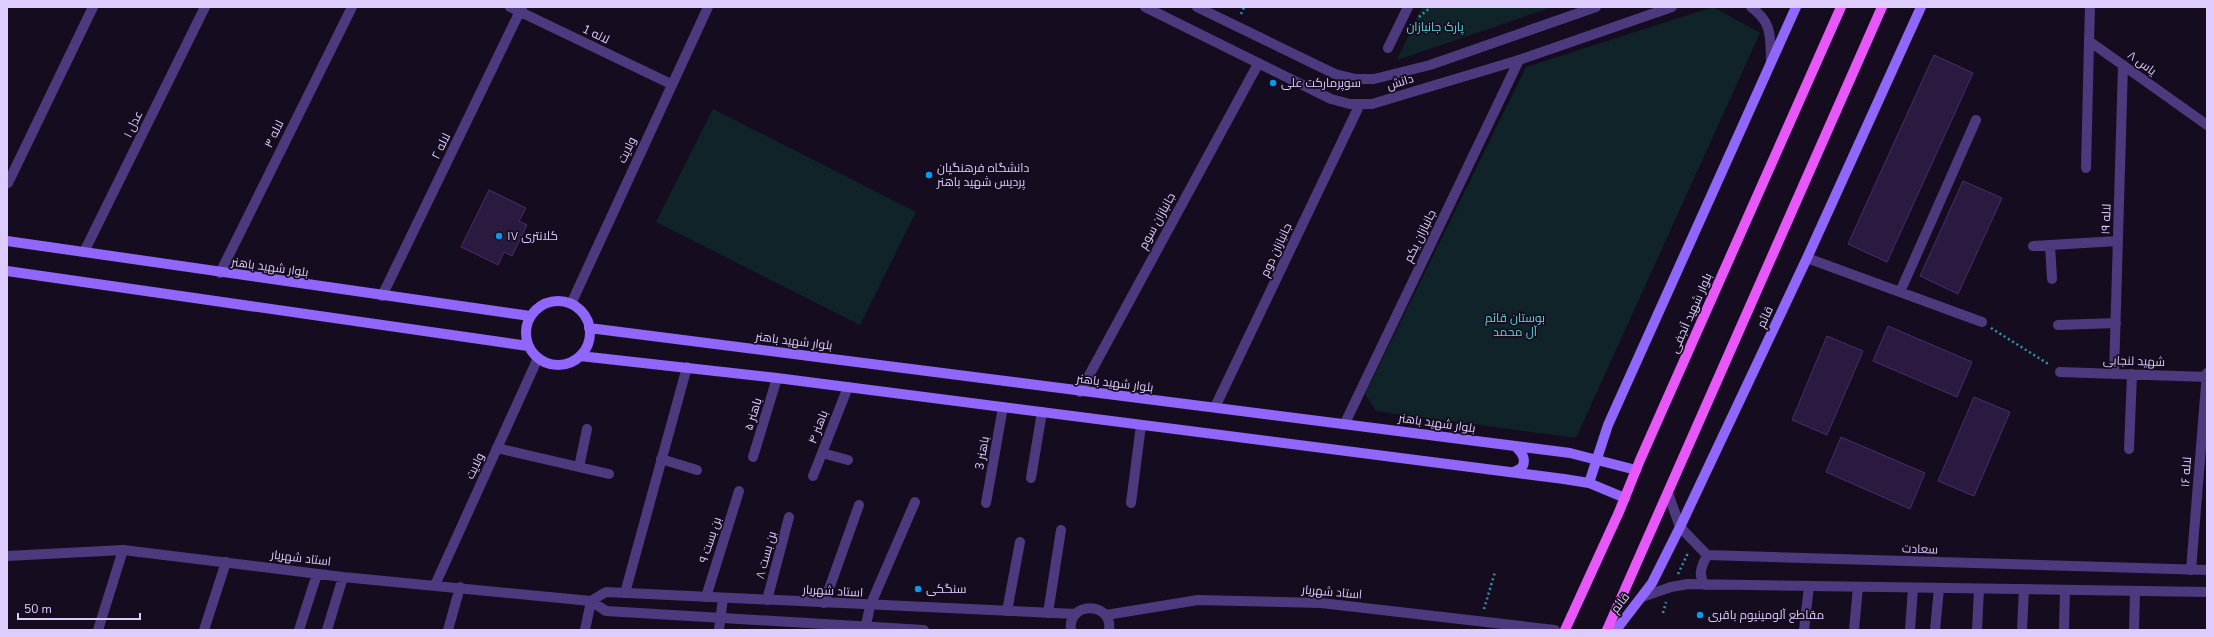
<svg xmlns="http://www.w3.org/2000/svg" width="2214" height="637" viewBox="0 0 2214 637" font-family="'Nunito Sans',Cairo,sans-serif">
	<rect width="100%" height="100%" fill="#150d1f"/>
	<path fill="#102329" d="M1422 7H1552L1397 60Z
		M1713 7 1760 33 1576 438 1376 411 1365 394 1526 67Z
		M713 109 916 212 860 325 656 222Z"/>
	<path fill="#2b1a3f" stroke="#492c6b" d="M1934 55 1973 73 1887 262 1848 244Z
		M1963 181 2002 198 1958 294 1920 276Z
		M489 190 526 208 519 221 527 225 512 256 504 252 498 265 461 247Z
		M1888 326 1972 362 1957 397 1873 361Z
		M1827 336 1863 351 1827 435 1792 420Z
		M1974 397 2010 412 1974 496 1938 481Z
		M1841 437 1925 473 1910 509 1826 472Z"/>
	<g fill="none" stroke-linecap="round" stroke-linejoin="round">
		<path stroke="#3194ad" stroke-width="2.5" stroke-dasharray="2 3" stroke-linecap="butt" d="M1241 14 1244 7
			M1419 17 1431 7
			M1991 328 2050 365
			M1678 574 1688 553
			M1484 609 1495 572
			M1663 613 1666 602"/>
		<path stroke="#4d397d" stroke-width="10" d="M510 7 671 84
			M2090 7 2089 41 2207 125
			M1388 48 1408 7
			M2086 168 2089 41
			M8 183 93 7
			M2050 245 2052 279
			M2033 246 2118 241
			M84 252 205 7
			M1807 258 1982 322
			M220 273 352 7
			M1900 292 1976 120
			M382 296 522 7
			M2058 325 2116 323
			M2060 372 2207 377
			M2114 374 2123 65
			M1080 392 1258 64
			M1215 407 1360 104
			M1345 423 1519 60
			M497 448 609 474
			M2129 449 2132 374
			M822 453 848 460
			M753 457 777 378
			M661 459 697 470
			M579 467 587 429
			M813 476 848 387
			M1031 478 1042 412
			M986 503 1003 407
			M1131 503 1141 425
			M7 556 123 550 98 630
			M2191 570 2207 373
			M625 593 687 367
			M706 597 739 491
			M767 600 789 517
			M824 603 859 505
			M1007 611 1020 542
			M1048 613 1061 530
			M204 630 226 562
			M448 630 460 587
			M585 630 591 601
			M719 630 723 598
			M865 630 870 606 915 502
			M1804 630 1809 586
			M1854 630 1858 587
			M1910 630 1913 588
			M1935 630 1939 588
			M1977 630 1979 589
			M2022 630 2024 589
			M2064 630 2065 590
			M2134 630 2135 591"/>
		<path stroke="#4d397d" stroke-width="10" d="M1145 7 1331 99 1350 104H1372L1519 60 1672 7
			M1197 7 1335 74 1356 79H1374L1430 65 1596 7
			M1751 7C1773 23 1770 37 1771 62
			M571 304 708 7
			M1668 493 1680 527 1707 555 2207 570
			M123 550 343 577 591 601 606 611 924 630
			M435 585 538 358
			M1705 585C1697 574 1702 566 1707 555
			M1642 597 1671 587 1688 584 2207 592
			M591 601 606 592 1076 614
			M1106 615 1198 600 1321 603 1555 630
			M299 630 317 574
			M327 630 343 577
			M1071 630C1067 601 1113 601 1109 630"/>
		<path stroke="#9166fb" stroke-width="10" d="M7 241 530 316
			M7 271 528 346
			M526 333a32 32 0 1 1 64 0a32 32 0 1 1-64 0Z
			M589 328 1570 453 1636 470
			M580 356 777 378 1564 479 1589 483 1625 498
			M1513 472C1528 468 1526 456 1516 447
			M1589 483 1608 425 1796 7
			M1616 630 1652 583 1680 527 1807 258 1921 7"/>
		<path stroke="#e857fa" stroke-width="10" d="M1565 630 1619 512 1640 460 1841 7
			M1607 630 1882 7"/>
	</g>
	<g fill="#079bef" stroke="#150d1f" stroke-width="1.5">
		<circle cx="1273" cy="83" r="4"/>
		<circle cx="929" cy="175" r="4"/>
		<circle cx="499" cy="236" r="4"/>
		<circle cx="918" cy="589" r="4"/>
		<circle cx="1700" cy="615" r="4"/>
	</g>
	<g text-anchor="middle" stroke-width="3.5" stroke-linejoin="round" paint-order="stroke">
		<g font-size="12" fill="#5bd9db" stroke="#150d1f">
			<text x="1435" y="31">پارک جانبازان</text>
			<text x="1515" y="322">بوستان قائم<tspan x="1515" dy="14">آل محمد</tspan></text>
		</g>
		<g font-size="12" fill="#dfccfe" stroke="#150d1f">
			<text transform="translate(596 34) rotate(26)" y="4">لاله 1</text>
			<text transform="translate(2142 63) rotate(36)" y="4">یاس ۸</text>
			<text transform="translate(1400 82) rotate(-17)" y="4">دانش</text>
			<text transform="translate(133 124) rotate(-64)" y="4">عدل ۱</text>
			<text transform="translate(274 134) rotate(-64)" y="4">لاله ۳</text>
			<text transform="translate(441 146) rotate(-64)" y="4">لاله ۲</text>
			<text transform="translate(627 150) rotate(-65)" y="4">ولایت</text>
			<text transform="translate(2106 219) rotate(-88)" y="4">لاله ۱۹</text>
			<text transform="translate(1157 221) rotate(-61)" y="4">جانبازان سوم</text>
			<text transform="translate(1420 236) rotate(-64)" y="4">جانبازان یکم</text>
			<text transform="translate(1276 250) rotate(-65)" y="4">جانبازان دوم</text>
			<text transform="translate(270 267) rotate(8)" y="4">بلوار شهید باهنر</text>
			<text transform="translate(1691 313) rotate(-66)" y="4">بلوار شهید آنجفی</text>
			<text transform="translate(1765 317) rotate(-65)" y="4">قائم</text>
			<text transform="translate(794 341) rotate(7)" y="4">بلوار شهید باهنر</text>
			<text transform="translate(2134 361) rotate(2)" y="4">شهید لنجابی</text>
			<text transform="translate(1115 383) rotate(7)" y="4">بلوار شهید باهنر</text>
			<text transform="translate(753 414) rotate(-73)" y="4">باهنر ۵</text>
			<text transform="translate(1437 423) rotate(8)" y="4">بلوار شهید باهنر</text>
			<text transform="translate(818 427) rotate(-69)" y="4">باهنر ۴</text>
			<text transform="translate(982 453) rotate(-80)" y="4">باهنر 3</text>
			<text transform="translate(475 466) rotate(-65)" y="4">ولایت</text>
			<text transform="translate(2186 472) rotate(-86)" y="4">لاله ۱۶</text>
			<text transform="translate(710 540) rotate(-72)" y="4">بن بست ۹</text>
			<text transform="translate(1920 549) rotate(2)" y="4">سعادت</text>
			<text transform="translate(766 555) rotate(-75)" y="4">بن بست ۸</text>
			<text transform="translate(301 558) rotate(7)" y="4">استاد شهریار</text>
			<text transform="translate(833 591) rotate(3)" y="4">استاد شهریار</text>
			<text transform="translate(1332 592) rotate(5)" y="4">استاد شهریار</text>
			<text transform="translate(1620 603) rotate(-52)" y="4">قائم</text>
		</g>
		<g font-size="12" fill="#dfccfe" stroke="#150d1f" text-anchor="start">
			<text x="1281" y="87">سوپرمارکت علی</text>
			<text x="937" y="172">دانشگاه فرهنگیان<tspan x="937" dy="14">پردیس شهید باهنر</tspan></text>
			<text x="507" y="240">کلانتری ۱۷</text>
			<text x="926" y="593">سنگکی</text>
			<text x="1708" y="619">مقاطع آلومینیوم باقری</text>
		</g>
	</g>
	<rect width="2214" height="637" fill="none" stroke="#dfccfe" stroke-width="16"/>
	<path d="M18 613v6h122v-6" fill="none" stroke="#dfccfe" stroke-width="2"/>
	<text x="24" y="613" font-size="12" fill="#dfccfe" stroke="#150d1f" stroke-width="3" paint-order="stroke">50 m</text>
</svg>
